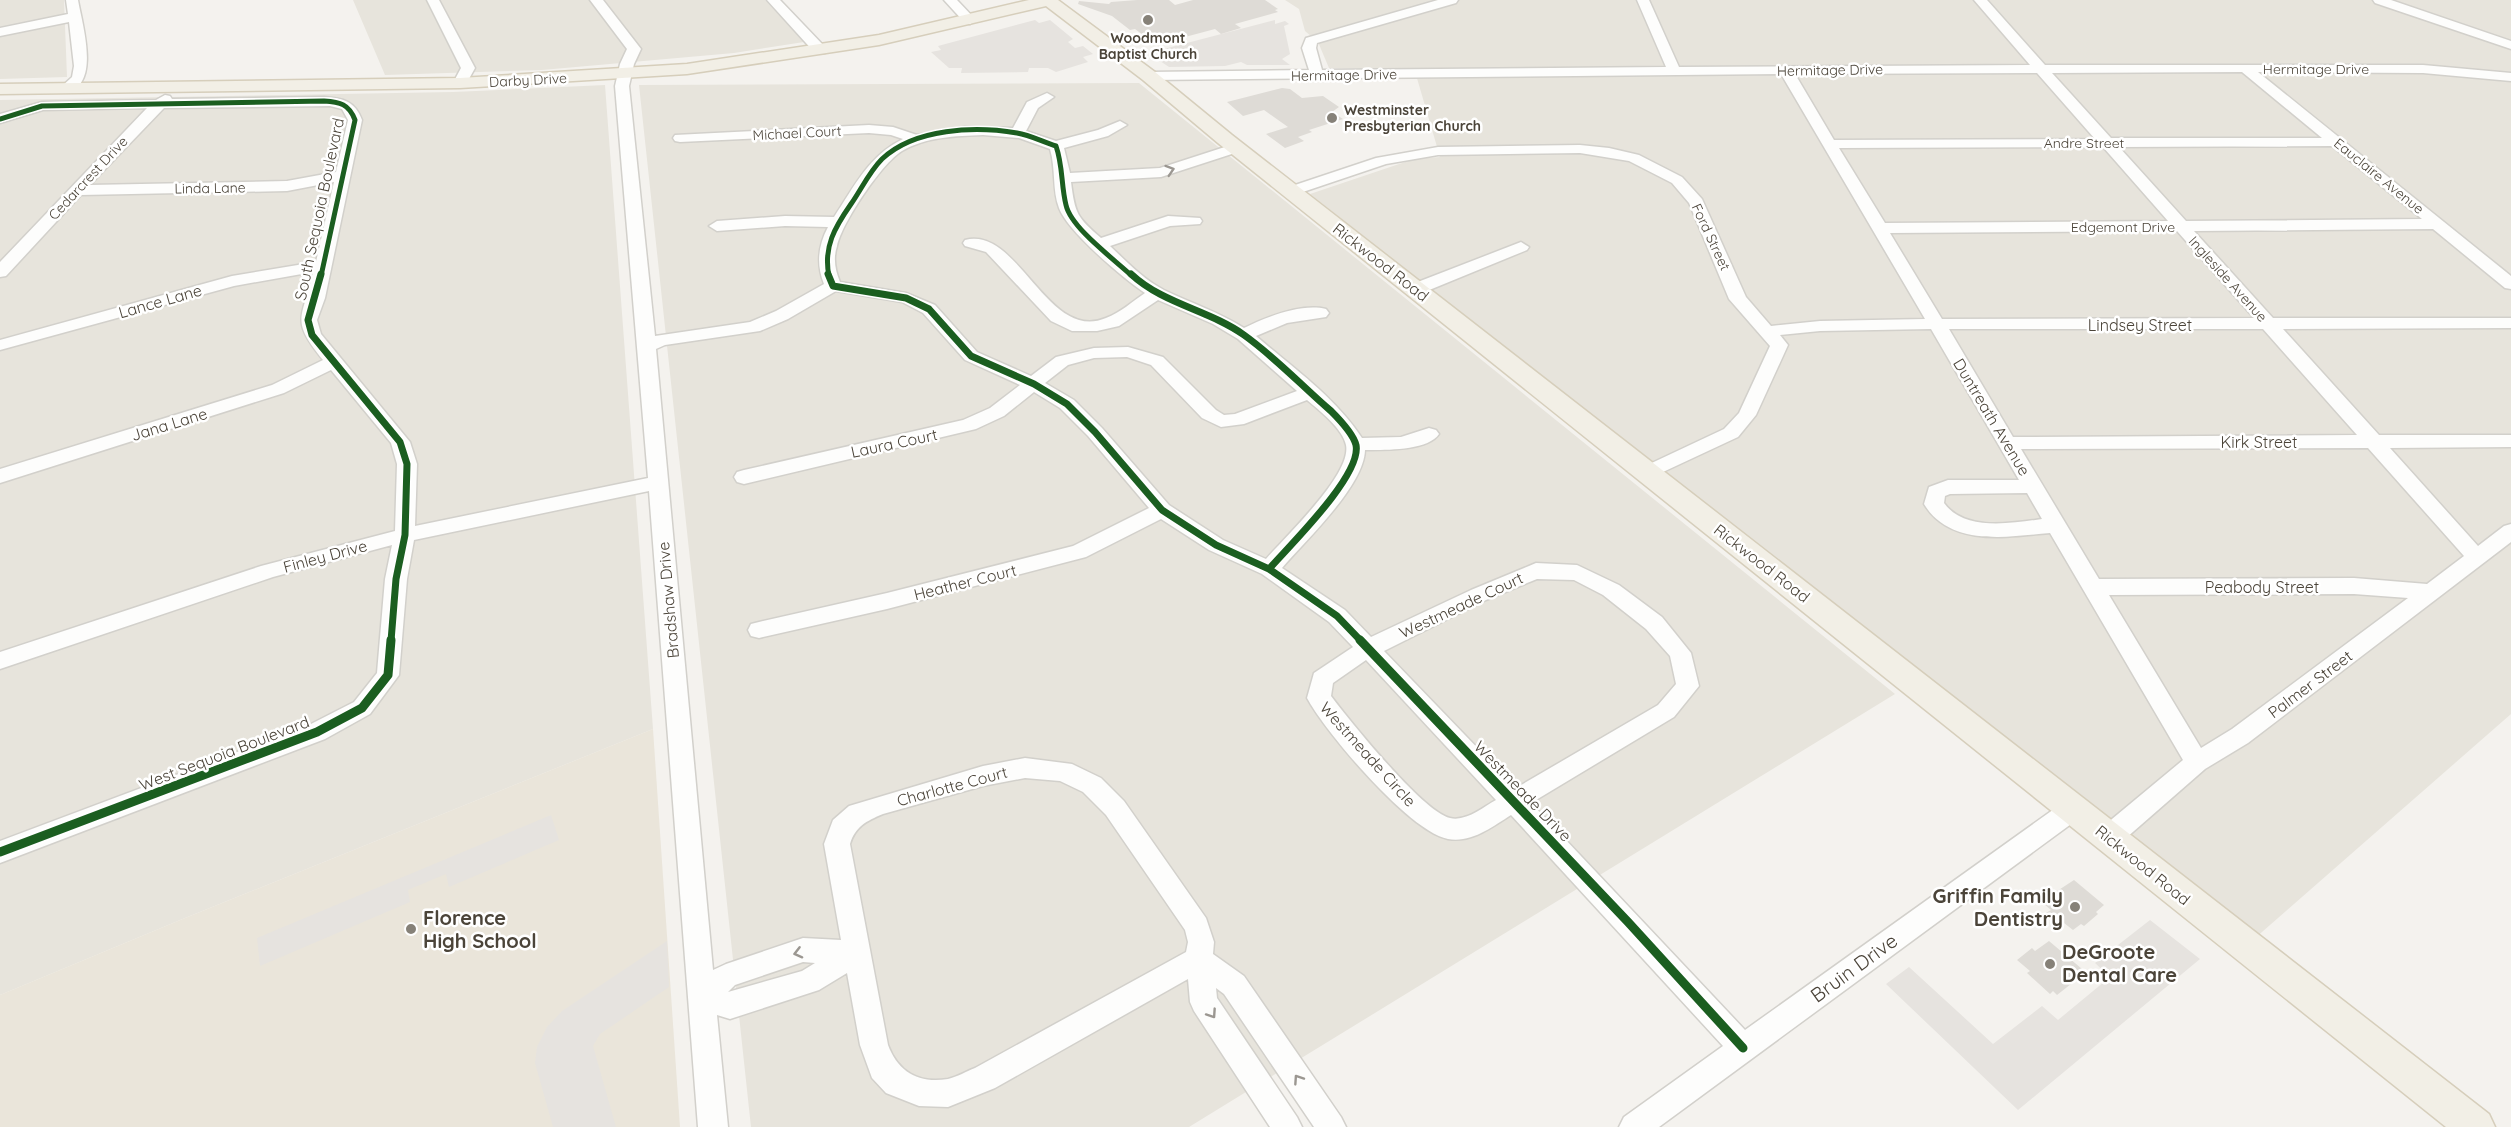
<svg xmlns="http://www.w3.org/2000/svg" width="2511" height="1127" viewBox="0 0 2511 1127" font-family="Quicksand,sans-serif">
	<rect width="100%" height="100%" fill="#f4f2ee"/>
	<path fill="#e7e4dc" d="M0 0H64L67 77 0 79Z
		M353 0H765L804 42 734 53 542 70 385 75Z
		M1285 0H2511V714L2254 939 1310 194 1414 159 1440 157 1414 68H1329L1318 42 1305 31 1299 9Z
		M1139 83 1895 694 1189 1127H751L639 85Z
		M605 85 653 729 185 918 0 995V100L453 92Z"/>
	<path fill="#eae5da" d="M653 729 680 1127H0V995L185 918Z"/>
	<path fill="#e6e3df" d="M1035 20 1039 23 1050 20 1073 39 1068 42 1075 48 1083 46 1093 54 1083 57 1088 62 1056 72 1048 68H1029L1028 72 961 73 962 68H949L931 52 941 50 938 46Z
		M1275 20V24L1285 21 1289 24 1284 26 1290 54 1282 59 1290 65H1247L1241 62 1225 66 1169 67 1157 59 1162 55 1164 49Z
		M551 815 559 840 449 887 446 874 408 890 410 902 260 966 257 938Z
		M2150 920 2200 959 2018 1110 1886 984 1909 967 1993 1044 2042 1006 2058 1020 2110 977 2095 963Z
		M667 941 669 987 600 1034 593 1046 616 1127H553L535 1063 537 1047 547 1027 562 1011Z"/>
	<path fill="#dedbd6" d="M1137 0H1169L1175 5 1193 0H1265L1278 9 1275 10 1278 12 1235 24 1241 28 1221 34 1215 29 1170 41 1160 38 1150 40 1135 29 1130 30 1112 16 1078 4 1079 1 1109 4 1111 2Z
		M1282 88 1290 89 1302 98 1323 96 1339 107 1332 112 1343 119 1309 130 1312 132 1298 137 1304 141 1285 148 1266 134 1288 127 1264 110 1243 116 1227 102Z
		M2074 880 2104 905 2096 912 2098 914 2084 926 2081 924 2073 930 2064 923 2061 925 2046 913 2051 910 2043 903 2050 898 2048 897Z
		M2049 941 2082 969 2067 981 2071 984 2057 995 2053 991 2050 994 2027 973 2030 971 2017 960 2032 948 2035 951Z"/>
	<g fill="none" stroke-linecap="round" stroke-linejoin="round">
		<g stroke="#d2d0cb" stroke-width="3">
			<path id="minor" d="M66 0H78C82 24 101 84 67 92L60 88 72 77 74 66 69 22 0 36V28L68 14Z
				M427 0H439L475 68 465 86H455L453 83 461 68Z
				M590 0H603L641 49 634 64 629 86 655 336 750 322 776 311 824 284C816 264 818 246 828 227L785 226 717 231 709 226 717 221 785 216 834 217C854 187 869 155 903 139L891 135 869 133 680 142 675 141 673 138 675 135 869 125 893 127 917 135 965 127 1013 128 1027 102 1047 93 1054 97 1038 108 1026 131 1056 141 1098 130 1120 121 1127 125 1108 136 1064 148 1070 173 1160 168 1231 145H1241L1243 148 1241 151 1161 177 1071 182C1075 214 1077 217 1101 238L1168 216 1200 218 1202 221 1200 224 1170 226 1110 246C1127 262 1143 279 1164 290 1191 303 1219 312 1244 328 1267 317 1301 303 1326 309L1329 313 1326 317 1287 323 1256 336C1293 368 1334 396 1362 438L1401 437 1429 428 1436 430 1439 434C1428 451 1384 450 1365 450 1364 486 1306 540 1282 568L1345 610 1371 637 1471 590 1529 566 1536 563 1577 565 1619 585 1662 617 1691 653 1699 686 1674 717 1531 803 1745 1030 2064 802 2073 799 2082 802 2085 809 2082 816 1659 1127H1619L1624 1117 1723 1046 1511 815C1492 827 1472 843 1448 839 1410 832 1326 733 1307 698L1314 673 1353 647 1329 622 1262 574 1209 550 1161 519 1086 557 887 609 759 638 751 636 748 630 751 624 759 622 887 593 1073 546 1149 508 1088 436 1060 408 1034 392 1004 416 976 429 744 484 737 482 734 477 737 472 744 470 963 420 990 408 1020 385 965 360 923 313 902 302 836 291 788 319 760 331 665 345 656 349 713 970 726 964 803 938 841 940 824 844 833 820 849 806 983 766 1025 758 1072 764 1101 778 1124 801 1206 918 1214 942 1213 954 1244 976 1341 1117 1346 1127H1314L1224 994 1216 988 1217 998 1297 1117 1302 1127H1270L1194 1011 1190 1002 1188 979 995 1088 948 1107 919 1106 886 1093 872 1078 860 1045 847 973 819 990 730 1019 717 1015 728 1127H698L649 491 414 540 407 579 399 675 370 714 325 739 0 863V841L309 725 354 702 377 673 385 579 392 545 273 577 0 669V652L261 566 395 531 397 464 391 443 331 370 284 393 0 483V469L272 385 323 360C289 318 303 320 313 272L234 286 0 350V340L232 276 316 262 334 182 287 191 81 195 6 276 0 277V262L147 108 43 110 0 123V114L42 102 156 100 165 95 170 96 172 99 324 97C343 98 355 101 362 120L325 298 317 320 321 334 410 442 417 464 415 526 648 478 615 86 620 64 627 49ZM330 106 342 109 348 120 336 172 287 181 90 185 164 108ZM983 135 1019 138 1050 149C1056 169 1052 190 1059 208 1068 232 1124 279 1145 293 1133 301 1120 313 1106 318 1047 343 1019 226 965 240L963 243 965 246 986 252 1051 321 1072 331H1097L1119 326 1158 300 1213 324 1238 339 1297 391 1235 414 1224 415 1216 410 1163 357 1128 347 1094 348 1056 357 1031 376 977 352 935 305 906 293 840 282C835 270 833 258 837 246 842 223 881 164 902 151 926 137 955 136 983 135ZM1127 357 1151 365 1202 418 1221 427 1244 424 1307 400C1319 410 1343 429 1346 445 1352 474 1285 537 1266 559L1223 540 1169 505 1102 428 1074 400 1045 383 1068 365 1094 358ZM1537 579 1574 580 1603 595 1646 629 1670 656 1676 684 1658 705 1516 788 1384 651 1486 600ZM1366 660 1496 800C1483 807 1466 822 1450 818 1423 812 1350 721 1331 696L1333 683ZM1025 778 1060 781 1083 792 1106 815 1185 930 1188 942 1186 952 975 1068C967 1071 957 1077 948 1079 919 1084 898 1072 888 1045L850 844C855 827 866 821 883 814L983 786ZM803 962 815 963 802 971 728 992 735 985Z
				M767 0H780L825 47 827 50 825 53H815Z
				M944 0H957L976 20 970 24 965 23Z
				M1438 0H1458L1456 3 1317 43 1316 48 1322 70 1666 67 1637 0H1649L1679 67 2030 65 1974 0H1987L2045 65H2423L2511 73V81L2423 73 2258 72 2511 276V289L2505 288 2433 229 2194 231 2273 318H2511V328L2283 329 2379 435H2511V447L2390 448 2478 546 2504 526 2511 524V542L2248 743 2205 769 2118 845 2109 848 2100 845 2096 837 2100 829 2183 760 2050 533C2007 537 1950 547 1924 504L1929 487 1948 480H2019L1931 329 1820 331 1780 335 1788 345 1756 415 1738 437 1648 479 1641 478 1638 473 1641 468 1724 429 1739 413 1770 346 1729 299 1689 203 1672 183 1629 161 1580 153 1438 155 1386 164 1291 196 1283 191 1286 188 1376 158 1438 147 1580 145 1609 148 1639 155 1682 177 1702 199 1746 297 1771 326 1820 321 1925 319 1781 74 1149 80 1142 76 1149 72 1309 70 1302 48 1306 38ZM2242 72 2322 138H2111L2052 73ZM2037 73 2095 139 1834 140 1795 74ZM2332 146 2422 219 2186 221 2119 147ZM2103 147 2168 221 1885 223 1839 148ZM2177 231 2254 318 1942 319 1890 233ZM1949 329H2263L2357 435 2013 437ZM2368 448 2464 556 2427 584 2354 578 2099 579 2021 449ZM2027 493 2042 519C2012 523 1965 532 1944 503L1945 496 1950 494ZM2354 594 2408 598 2232 729 2201 748 2109 595Z
				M2373 0H2391L2511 41V49L2375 3Z
				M1521 242 1529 247 1527 250 1422 293H1410L1408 289 1410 285Z"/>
		</g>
		<g stroke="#d6cebb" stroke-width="3">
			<path id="major" d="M1029 0H1058L1155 72 1232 135 2489 1114 2495 1127H2446L1218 143 1143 80 1046 6 879 45 687 74 460 88 0 94V84L460 78 687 64 879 35Z"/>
		</g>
		<use href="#minor" fill="#fdfdfc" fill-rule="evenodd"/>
		<use href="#major" fill="#f2efe6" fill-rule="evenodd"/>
		<g stroke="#fff" stroke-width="8">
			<path id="cycleway-far2" d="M0 119 42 106 324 101C340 102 349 104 355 120L321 276
				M829 276C823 247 835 227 851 204 861 190 869 172 882 159 915 128 975 126 1017 133 1030 135 1043 142 1056 146 1063 166 1061 185 1066 205 1071 228 1114 259 1132 276"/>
		</g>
		<g stroke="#fff" stroke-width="10">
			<path id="cycleway-far1" d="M321 274 308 320 312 335 400 442 407 464 405 535 396 579 391 641
				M828 274 833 286 906 298 929 309 971 356 1034 384 1067 404 1095 432 1162 510 1216 545 1269 569
				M1131 274C1163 304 1209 310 1244 335 1275 357 1302 386 1331 411 1339 419 1353 433 1356 445 1362 475 1290 545 1269 569
				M1269 569 1337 616 1361 641"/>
		</g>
		<g stroke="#fff" stroke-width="13">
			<path id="cycleway" d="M1360 640 1628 922 1743 1048
				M0 852 317 732 362 708 388 675 391 640"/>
		</g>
		<use href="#cycleway-far2" stroke="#1b5e20" stroke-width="5"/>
		<use href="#cycleway-far1" stroke="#1b5e20" stroke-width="7"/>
		<use href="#cycleway" stroke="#1b5e20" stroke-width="9"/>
	</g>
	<defs><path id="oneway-chevron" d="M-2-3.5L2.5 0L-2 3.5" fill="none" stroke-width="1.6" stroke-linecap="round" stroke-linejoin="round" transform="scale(1.5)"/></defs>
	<g stroke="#9b9791">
		<use href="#oneway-chevron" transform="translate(1170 170) rotate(-18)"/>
		<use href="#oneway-chevron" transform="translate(798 953) rotate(166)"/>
		<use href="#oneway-chevron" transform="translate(1212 1014) rotate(56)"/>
		<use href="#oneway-chevron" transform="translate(1298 1079) rotate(-124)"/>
	</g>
	<g fill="#868178" stroke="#fff" stroke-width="2">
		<circle cx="1148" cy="20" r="6"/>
		<circle cx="1332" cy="118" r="6"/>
		<circle cx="2075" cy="907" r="6"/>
		<circle cx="411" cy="929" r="6"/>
		<circle cx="2050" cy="964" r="6"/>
	</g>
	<g text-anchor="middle" stroke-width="5" stroke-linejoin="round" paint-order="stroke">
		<g font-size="14" font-weight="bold" fill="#4b4439" stroke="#fff">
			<text x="1148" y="43">Woodmont<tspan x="1148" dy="16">Baptist Church</tspan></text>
			<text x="1344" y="115" text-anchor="start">Westminster<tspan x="1344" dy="16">Presbyterian Church</tspan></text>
		</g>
		<g font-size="14" fill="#4b4439" stroke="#fff">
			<text x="2316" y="74">Hermitage Drive</text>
			<text transform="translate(1830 70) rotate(-1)" y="5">Hermitage Drive</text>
			<text transform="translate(1344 75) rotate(-1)" y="5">Hermitage Drive</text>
			<text transform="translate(528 80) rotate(-3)" y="5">Darby Drive</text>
			<text transform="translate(797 133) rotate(-3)" y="5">Michael Court</text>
			<text x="2084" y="148">Andre Street</text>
			<text transform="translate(2379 176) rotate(39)" y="5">Eauclaire Avenue</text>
			<text transform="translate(88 178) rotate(-47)" y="5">Cedarcrest Drive</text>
			<text transform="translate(210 188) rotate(-1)" y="5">Linda Lane</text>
			<text x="2123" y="232">Edgemont Drive</text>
			<text transform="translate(1711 237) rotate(65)" y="5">Ford Street</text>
			<text transform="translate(2228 279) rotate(48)" y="5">Ingleside Avenue</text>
		</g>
		<g font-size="16" fill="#4b4439" stroke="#fff">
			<text transform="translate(319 209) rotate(-78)" y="6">South Sequoia Boulevard</text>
			<text transform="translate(1381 262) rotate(38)" y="6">Rickwood Road</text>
			<text transform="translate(160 301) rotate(-16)" y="6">Lance Lane</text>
			<text x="2140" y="331">Lindsey Street</text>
			<text transform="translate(1992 417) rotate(59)" y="6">Duntreath Avenue</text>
			<text transform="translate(169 424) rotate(-17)" y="6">Jana Lane</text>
			<text x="2259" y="448">Kirk Street</text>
			<text transform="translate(894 443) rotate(-12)" y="6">Laura Court</text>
			<text transform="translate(325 556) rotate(-15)" y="6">Finley Drive</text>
			<text transform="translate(1762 563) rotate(38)" y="6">Rickwood Road</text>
			<text transform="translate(965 582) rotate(-14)" y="6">Heather Court</text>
			<text x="2262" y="593">Peabody Street</text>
			<text transform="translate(668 600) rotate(-95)" y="6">Bradshaw Drive</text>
			<text transform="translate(1461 605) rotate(-25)" y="6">Westmeade Court</text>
			<text transform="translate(2310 684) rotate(-37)" y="6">Palmer Street</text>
			<text transform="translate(224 753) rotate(-21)" y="6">West Sequoia Boulevard</text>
			<text transform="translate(1368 754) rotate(48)" y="6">Westmeade Circle</text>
			<text transform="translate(952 786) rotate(-15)" y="6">Charlotte Court</text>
			<text transform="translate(1523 791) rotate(46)" y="6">Westmeade Drive</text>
			<text transform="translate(2143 865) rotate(39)" y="6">Rickwood Road</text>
		</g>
		<g font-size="20" font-weight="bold" fill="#4b4439" stroke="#fff" text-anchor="start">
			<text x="2063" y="903" text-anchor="end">Griffin Family<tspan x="2063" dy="23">Dentistry</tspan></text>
			<text x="423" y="925">Florence<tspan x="423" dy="23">High School</tspan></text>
			<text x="2062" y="959">DeGroote<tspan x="2062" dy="23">Dental Care</tspan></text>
		</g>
		<g font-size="20" fill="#4b4439" stroke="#fff">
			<text transform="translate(1854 968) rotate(-36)" y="7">Bruin Drive</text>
		</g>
	</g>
</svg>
